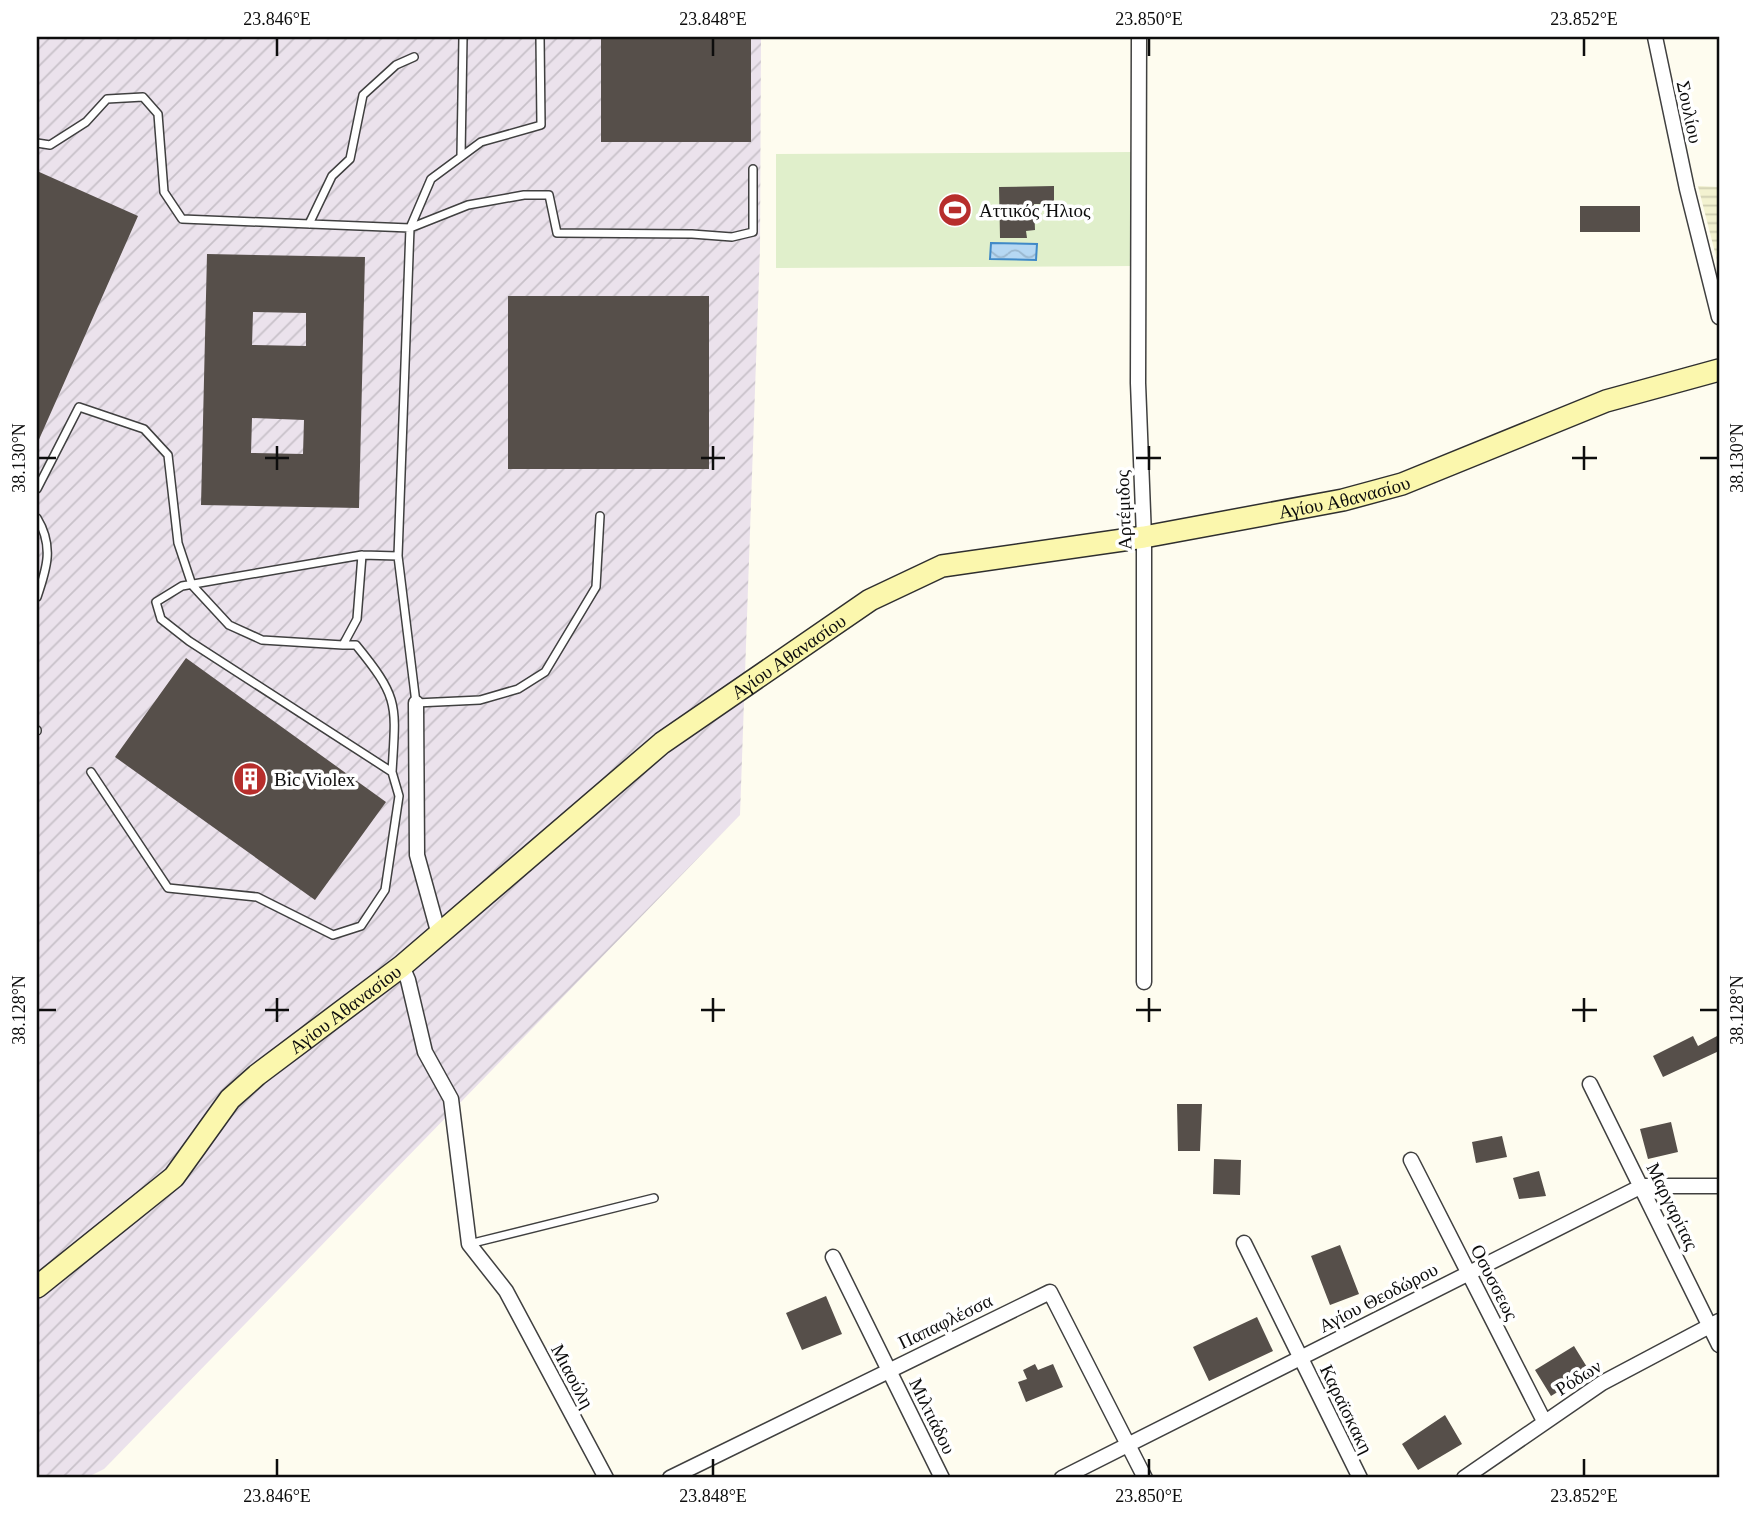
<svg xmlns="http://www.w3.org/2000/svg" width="1756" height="1515" viewBox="0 0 1756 1515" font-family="'Times New Roman',serif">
	<defs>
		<pattern id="industrial-furrows" width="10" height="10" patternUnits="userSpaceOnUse" patternTransform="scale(1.75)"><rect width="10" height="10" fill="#ebe2ec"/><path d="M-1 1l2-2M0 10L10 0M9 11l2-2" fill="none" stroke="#c8c1c9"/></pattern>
		<pattern id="farmland-rules" width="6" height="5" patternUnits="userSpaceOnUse" patternTransform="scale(1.75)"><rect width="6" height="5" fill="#f3f2d0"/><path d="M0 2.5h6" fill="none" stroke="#cfceb1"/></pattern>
		<pattern id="water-waves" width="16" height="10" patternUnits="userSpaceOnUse" patternTransform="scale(1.75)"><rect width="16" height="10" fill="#b6d8f3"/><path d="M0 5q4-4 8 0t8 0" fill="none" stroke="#9bb8cf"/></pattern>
	</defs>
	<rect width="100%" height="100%" fill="#fefcef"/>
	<path fill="url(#industrial-furrows)" d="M37 37H761L760 248 740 815 104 1469 86 1478H37Z"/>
	<path fill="url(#farmland-rules)" d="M1698 186 1719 187V268Z"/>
	<path fill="#e0efcb" d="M1134 152V266L776 268V154Z"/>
	<path fill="url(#water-waves)" stroke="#4089c7" stroke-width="2" d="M991 243 1037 244 1036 260 990 259Z"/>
	<path fill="#564f4a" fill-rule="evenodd" d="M601 37H751V142H601Z
		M37 171 138 216 37 444Z
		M1054 186V204H1034L1035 230 1026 231 1027 238H1000L999 187Z
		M1580 206H1640V232H1580Z
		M207 254 365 257 359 508 201 505ZM253 312 306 313V346L252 345ZM252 418 304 420 303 454 251 453Z
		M508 296H709V469H508Z
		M186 658 386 802 315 900 115 757Z
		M1719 1035V1051L1663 1077 1653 1056 1693 1036 1698 1046Z
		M1177 1104H1202L1200 1151H1178Z
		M1671 1122 1678 1152 1648 1159 1640 1129Z
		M1502 1136 1507 1157 1476 1163 1472 1142Z
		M1214 1159 1241 1160 1240 1195 1213 1194Z
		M1539 1171 1546 1196 1519 1199 1513 1178Z
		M1340 1245 1359 1294 1330 1305 1311 1256Z
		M826 1296 842 1334 802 1350 786 1313Z
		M1257 1317 1273 1351 1209 1381 1193 1347Z
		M1574 1346 1590 1372 1551 1396 1535 1370Z
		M1035 1364 1038 1370 1053 1364 1063 1387 1026 1402 1018 1382 1027 1379 1023 1370Z
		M1445 1415 1462 1444 1418 1470 1402 1444Z"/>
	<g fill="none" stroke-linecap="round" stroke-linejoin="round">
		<g stroke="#404040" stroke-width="10">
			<path id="lane" d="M540 37 541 125 481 142 431 179 410 228 398 556 416 703 480 700 518 689 545 672 596 587 600 516
				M37 143 50 145 86 122 107 99 143 97 158 114 164 192 182 219 410 228 468 205 524 195H549L557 233 692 234 732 237 753 232V169
				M461 156 463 37
				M309 224 332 176 350 159 363 95 396 65 414 57
				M37 489 79 407 144 429 168 455 178 543 192 585 229 625 262 640 343 645 357 619 362 555
				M37 518C54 546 47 568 37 597
				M343 645H356C400 699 396 704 392 772
				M37 730V731
				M91 772 168 888 257 897 333 935 361 926 385 890 399 796 392 772 189 641 161 619 156 602 182 586 362 555 398 556
				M469 1244 654 1198"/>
		</g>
		<g stroke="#404040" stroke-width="17">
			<path id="street" d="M1139 37 1138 383 1144 537V982
				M1655 37 1687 189 1719 317
				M416 703 417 855 439 935
				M402 966 408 980 425 1052 451 1099 469 1244 506 1291 606 1478
				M1590 1084 1719 1345
				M1411 1160 1544 1421
				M1244 1243 1360 1478
				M833 1257 942 1478
				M670 1478 1050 1292 1145 1478
				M1062 1478 1642 1186H1719
				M1464 1478 1602 1383 1719 1321"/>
		</g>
		<g stroke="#2f2f2f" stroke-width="24">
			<g id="secondary">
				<path id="s1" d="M37 1287 174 1177 230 1099 257 1075 402 966 662 743 870 600 942 566 1144 537 1343 500 1402 484 1606 401 1719 370"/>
			</g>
		</g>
		<use href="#lane" stroke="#fff" stroke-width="7"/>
		<use href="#street" stroke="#fff" stroke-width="14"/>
		<use href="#secondary" stroke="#fbf7ad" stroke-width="21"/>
	</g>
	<path fill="none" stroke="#0d0d0d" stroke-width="2.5" d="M277 38V56M713 38V56M1149 38V56M1584 38V56M277 446V470M713 446V470M1149 446V470M1584 446V470M38 458H56M265 458H289M701 458H725M1136 458H1161M1572 458H1597M1700 458H1718M277 998V1022M713 998V1022M1149 998V1022M1584 998V1022M38 1010H56M265 1010H289M701 1010H725M1136 1010H1161M1572 1010H1597M1700 1010H1718M277 1459V1476M713 1459V1476M1149 1459V1476M1584 1459V1476"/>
	<defs>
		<g id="stadium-disc" transform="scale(1.75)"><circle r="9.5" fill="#b72e2c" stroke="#fff"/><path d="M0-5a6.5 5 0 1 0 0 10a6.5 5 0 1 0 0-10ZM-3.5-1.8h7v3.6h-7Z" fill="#fff"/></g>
		<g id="building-disc" transform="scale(1.75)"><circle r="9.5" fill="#b72e2c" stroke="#fff"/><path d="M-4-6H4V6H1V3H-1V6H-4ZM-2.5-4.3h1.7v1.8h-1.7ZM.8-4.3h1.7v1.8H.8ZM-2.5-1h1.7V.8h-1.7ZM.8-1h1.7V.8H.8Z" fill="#fff"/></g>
	</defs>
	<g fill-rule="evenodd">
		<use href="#stadium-disc" x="955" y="210"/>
		<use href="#building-disc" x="250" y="779"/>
	</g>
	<g text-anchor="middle" stroke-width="7" stroke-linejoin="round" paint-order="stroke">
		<g font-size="19" fill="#0d0d0d" stroke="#fff">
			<text transform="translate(1690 112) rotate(78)" y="7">Σουλίου</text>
			<text dy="7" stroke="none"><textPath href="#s1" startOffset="1572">Αγίου Αθανασίου</textPath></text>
			<text transform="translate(1123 510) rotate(-92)" y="7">Αρτέμιδος</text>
			<text dy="7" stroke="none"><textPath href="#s1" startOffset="985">Αγίου Αθανασίου</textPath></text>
			<text dy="7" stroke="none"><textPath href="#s1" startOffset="418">Αγίου Αθανασίου</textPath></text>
			<text transform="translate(1673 1206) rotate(64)" y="7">Μαργαρίτας</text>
			<text transform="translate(1495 1282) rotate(63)" y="7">Οσυσσεως</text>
			<text transform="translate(1378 1297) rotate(-27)" y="7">Αγίου Θεοδώρου</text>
			<text transform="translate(945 1321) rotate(-26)" y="7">Παπαφλέσσα</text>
			<text transform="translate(573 1376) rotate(62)" y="7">Μιαούλη</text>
			<text transform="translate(1578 1377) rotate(-32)" y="7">Ρόδων</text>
			<text transform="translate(1347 1409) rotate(64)" y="7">Καραϊσκακη</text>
			<text transform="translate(933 1416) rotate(64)" y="7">Μιλτιάδου</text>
		</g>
		<g font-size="19" fill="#0d0d0d" stroke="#fff" text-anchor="start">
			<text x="979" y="217">Αττικός Ήλιος</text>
			<text x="274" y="786">Bic Violex</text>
		</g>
	</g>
	<rect width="1756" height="1515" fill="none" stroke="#ffffff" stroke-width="77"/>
	<rect x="38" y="38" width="1680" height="1438" fill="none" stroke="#0d0d0d" stroke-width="2.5"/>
	<g font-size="18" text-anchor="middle" fill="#0d0d0d">
		<text x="277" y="25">23.846°E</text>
		<text x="713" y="25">23.848°E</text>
		<text x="1149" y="25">23.850°E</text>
		<text x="1584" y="25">23.852°E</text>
		<text transform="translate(19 458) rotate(-90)" y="6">38.130°N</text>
		<text transform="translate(1737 458) rotate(-90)" y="6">38.130°N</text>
		<text transform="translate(19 1010) rotate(-90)" y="6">38.128°N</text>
		<text transform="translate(1737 1010) rotate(-90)" y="6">38.128°N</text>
		<text x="277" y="1502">23.846°E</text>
		<text x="713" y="1502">23.848°E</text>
		<text x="1149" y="1502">23.850°E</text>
		<text x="1584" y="1502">23.852°E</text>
	</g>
</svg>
